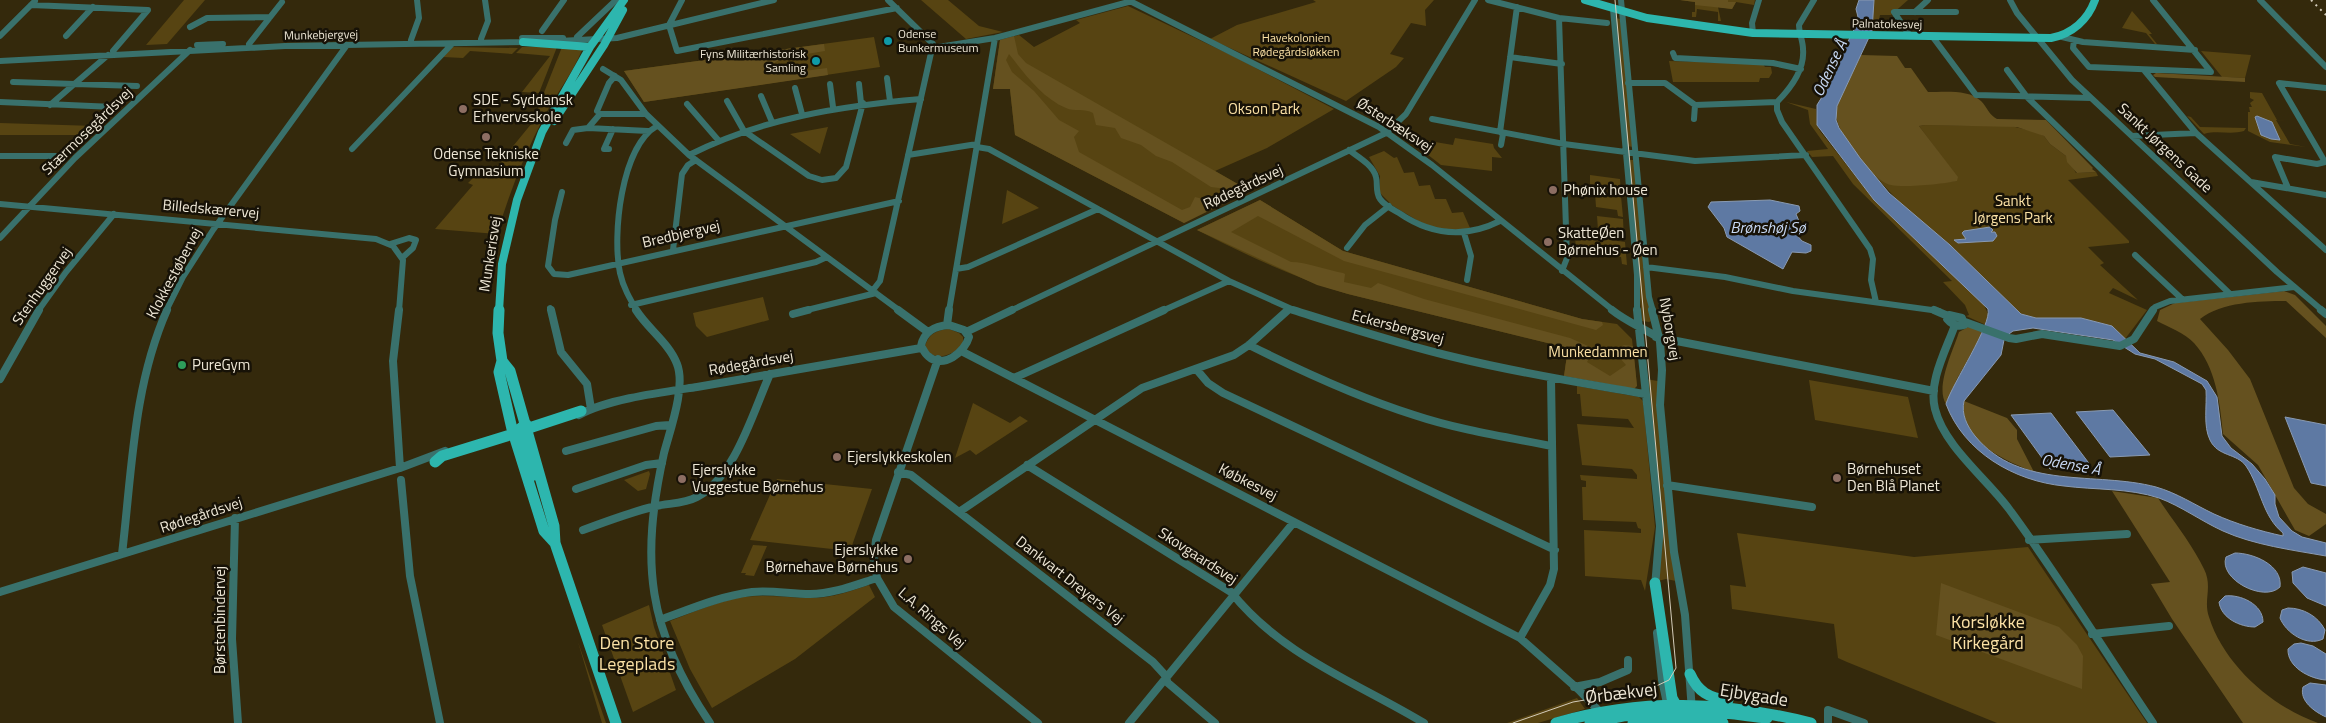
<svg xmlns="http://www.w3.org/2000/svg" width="2326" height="723" viewBox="0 0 2326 723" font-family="'Titillium Web',sans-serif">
	<rect width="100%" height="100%" fill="#34290c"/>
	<path fill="#574412" d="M184 0H209H205L167 44 146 45Z
		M921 0H948L979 26 1003 32 966 39Z
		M1313 0H1434L1425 10 1426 26 1411 23 1390 54 1404 58 1396 67 1346 101 1210 39 1237 25 1316 2Z
		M1680 0H1755L1754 5 1736 2 1732 9 1718 7 1721 21H1718V12L1697 9 1696 17H1692V12H1695V2Z
		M1874 0H1908L1891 15H1880L1878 25 1872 24Z
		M1128 6 1233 56 1334 109 1267 148 1215 171 1250 191 1184 223 1015 135 1010 89H993L1000 40 1019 35 1034 47 1080 23 1076 20Z
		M2132 11 2152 34H2149L2157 44H2155L2146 33 2122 28Z
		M1615 18 1621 19 1633 147 1627 146Z
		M874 37 880 67 644 102 624 71Z
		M452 47 518 48 512 54 470 51 463 58 443 57Z
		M522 47H557L539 93 522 92 550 56 516 53Z
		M562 47 582 50C573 73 555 95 544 117 524 155 509 194 497 234L435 229 473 185 468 183 474 177 487 178 532 123Z
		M2201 51 2251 55 2245 78 2222 77Z
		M1669 61 1763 64 1765 67H1771L1772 73 1769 78H1760L1759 82H1673Z
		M2250 92 2262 93 2277 120 2292 122 2276 120 2290 144 2306 147 2270 142 2248 131V112H2250L2249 107H2252L2250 103 2254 100 2250 98Z
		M1786 102 1816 109 1817 125 1820 131 1874 200 1984 305 1989 316 1986 325 1966 316 1969 315 1965 305 1943 282 1952 281 1853 184 1833 156 1812 157 1807 151 1828 149 1810 124 1808 110Z
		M2187 116 2191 117 2200 127 2246 128 2244 131C2231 135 2217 130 2204 134Z
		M0 123 95 126 86 135H0Z
		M1925 125 2011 126 2036 132 2044 136 2050 144 2066 156 2076 173 2096 172 2098 176 2068 180 2129 241V243L2088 247 2104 263 2100 265 2138 300 2113 288 2109 293 2147 310 2125 339 2112 326 2081 318H2036L2021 314 1950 245 1903 206 1876 177 1892 185 1957 181V177L1919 126Z
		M828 127 820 154 790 134Z
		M1405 137 1453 145 1455 138 1493 144 1494 148 1502 158 1492 157V171L1441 165Z
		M1384 151 1394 158 1397 157 1404 173 1414 172 1419 186 1430 185 1435 199H1446L1452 213 1463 212 1470 228 1459 231 1433 227 1420 222 1393 206 1380 193V176L1369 157Z
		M1628 160H1635L1651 321 1649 322 1642 321Z
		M1590 175 1620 179 1621 195 1616 194V187L1590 184Z
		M1007 190 1036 206 1039 208 1002 224Z
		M1595 193 1621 196 1623 217 1618 216 1617 210 1596 207Z
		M1260 200 1343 251 1582 319 1617 324 1632 339 1637 386 1564 376 1568 348 1348 294C1295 278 1246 255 1197 230Z
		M1597 216 1623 219 1624 240 1620 239 1619 232 1598 230Z
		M1575 235 1625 242 1627 265 1622 264 1621 257 1576 251Z
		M763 297 769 320 707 337 696 326 693 313Z
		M949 329 959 333 963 337V346C950 355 934 364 925 346 929 334 936 330 949 329Z
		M1645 379 1658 381 1676 581 1666 579 1658 581 1661 557Z
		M1809 380 1908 397 1918 438 1815 420Z
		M1577 386 1639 397 1643 401 1655 527 1645 591 1641 580 1585 576 1584 530 1641 533V529L1638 528 1636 522 1583 520 1582 487H1586V481L1581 480 1580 475 1637 479V475L1632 469 1582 465 1577 424 1634 428 1628 419 1582 416 1580 394H1577Z
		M973 403 1010 423 1020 416 1028 421 976 455 970 450 955 458Z
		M649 471 650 474 646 489 638 491 624 480Z
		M777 479 872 489 850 551 750 540Z
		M1737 533 1914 557 2028 547 2147 723H1997L1847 662 1838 658 1834 624 1732 609 1730 585 1746 587Z
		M753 545 767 546 754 576 745 575 746 573H741Z
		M869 585 875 597 795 659 712 708 690 669 670 621C694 612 718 601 743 597 767 594 790 598 813 598 832 598 851 591 869 585Z
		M649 605 654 627 676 690 633 712 602 625Z
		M578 642 606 723H602Z
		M1640 688 1644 699 1632 698 1598 703 1589 696Z
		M1577 698 1585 709 1538 723H1507Z"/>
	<path fill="#65511f" d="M1680 0H1728V2H1736L1732 9 1695 5V2Z
		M1014 36 1018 54 1026 63 1250 191 1233 199 1230 198 1228 189 1211 187 1172 162 1156 156 1141 145 1121 138 1115 128 1096 125 1093 113C1085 108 1074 112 1066 108 1042 98 1024 73 1009 54L1006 60 1012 72 1034 91 1059 120 1079 131 1074 137 1079 152 1182 210 1190 207 1195 197 1207 200 1216 207 1184 223 1015 135 1010 89H993L1000 40Z
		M824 44 825 51 782 58 771 65 770 68 781 74 827 68 828 75 644 102 624 71Z
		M1861 55 1897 56 1905 68H1911L1928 92C1944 92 1969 89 1981 101 1987 107 1989 115 1997 119L2046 120 2093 168 2092 169 2096 172 2077 173 2067 162 2066 156 2050 144 2044 136 2017 127 1925 125 1919 126 1958 177 1957 181C1943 184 1903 188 1891 185 1871 180 1834 131 1836 111 1837 102 1856 66 1861 55Z
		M2156 73 2245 78V82L2155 77 2153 75Z
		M1260 200 1343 251 1582 319 1602 322 1603 325 1596 330 1344 261 1258 216 1231 232 1291 262C1306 262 1327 270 1343 273L1345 274 1344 282 1371 288 1378 283 1424 299 1570 338 1588 346 1592 354 1587 362 1610 376 1626 365 1618 356V348L1624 345 1633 346 1637 386 1634 389 1564 376 1568 348 1348 294 1317 285 1197 230Z
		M2284 291 2295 295 2326 326V338L2286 301C2258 301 2222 302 2200 319L2228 350 2250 379 2294 488 2308 504 2326 514V524L2309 536 2295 530 2258 465 2223 434C2220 403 2216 367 2194 343 2185 333 2168 327 2157 321L2160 310 2175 303Z
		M1968 327 1982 329 1981 336 1957 379 1946 404C1935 387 1953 351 1959 332Z
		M1964 401 2007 418 2017 430V439L2034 472C2006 461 1956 440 1964 401Z
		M2112 491 2158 498C2173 521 2192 544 2204 569 2213 587 2203 600 2209 617 2224 665 2272 707 2318 723H2243L2172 619 2151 584 2170 582Z
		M1941 583 2059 627 2077 645 2083 656 2082 689 1936 635Z"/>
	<path fill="#5e79a3" stroke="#899ab2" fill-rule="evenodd" d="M1859 0H1874L1872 31 1837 106 1836 120 1839 128 1860 158 1889 193 1950 245 2021 314 2036 318H2081L2112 326 2140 353 2174 362 2207 381 2217 397 2222 436 2231 448 2252 464 2265 479 2275 495V504L2279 517 2292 531 2302 537 2326 543V556C2292 550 2254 545 2223 531 2201 521 2181 506 2159 498 2129 488 2095 490 2064 486 2014 481 1964 452 1946 404 1953 382 1992 325 1988 309L1874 200 1817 125V105L1827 89 1836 64 1853 32 1858 17 1856 9ZM2033 328 2113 340 2135 354 2155 359 2202 384 2206 390C2207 406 2203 426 2210 440 2218 457 2237 453 2246 466 2261 488 2262 516 2283 533V536C2260 531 2236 524 2214 514 2195 505 2177 493 2156 487 2096 471 2020 491 1975 436 1967 426 1961 414 1964 401L2001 355 2004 340 2009 334 2013 331Z
		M2257 116 2272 122 2280 140 2271 139 2261 135 2255 117Z
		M1770 200 1799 206 1800 211 1796 214 1799 221 1795 233 1802 241 1811 245V251L1806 253 1792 252 1783 269 1727 237 1724 228 1708 207 1711 202Z
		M1990 227 1993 230 1991 232H1995L1997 236 1993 241 1958 243 1954 240 1966 239 1962 233 1964 231Z
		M2113 410 2150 455 2110 457 2076 412Z
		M2051 413 2091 466 2050 469 2011 415Z
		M2285 417 2326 425V486L2311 483Z
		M2235 553C2253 553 2283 565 2280 587 2264 603 2218 579 2226 557Z
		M2303 567 2326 573V606L2307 598 2293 583 2292 572Z
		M2225 596C2240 594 2263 604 2263 622L2255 627C2240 627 2221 618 2219 602Z
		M2288 608C2303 608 2318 616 2325 630L2323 639C2307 647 2286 633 2280 618L2282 610Z
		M2301 643 2313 646 2326 654V680C2310 679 2287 667 2288 649L2294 644Z
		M2310 683 2326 685V717C2315 712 2299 701 2303 687Z"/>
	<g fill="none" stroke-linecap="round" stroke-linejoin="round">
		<path stroke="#39716c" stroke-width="6" d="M1128 0 1379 127 1432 165 1614 311
			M1488 0 1559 18 1607 23
			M1621 0 1649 297 1653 311
			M1814 0 1799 25C1799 33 1803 41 1803 49 1805 70 1791 88 1777 102V110L1782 122 1870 249 1873 259 1871 280 1876 302
			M2010 0 2017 13 2072 80 2277 272 2323 311
			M2260 0 2326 67
			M31 5 148 10 113 51
			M1613 9 1637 275V311
			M1915 12 1928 0
			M1559 18 1567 258 1562 271
			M669 25 677 51 897 8
			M669 25 682 0
			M190 27 207 18 270 17
			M542 31 564 0
			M1753 33 1752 23 1759 0
			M0 36 35 1
			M66 36 93 7
			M1910 36 1894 12H1956
			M1932 36 1976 95 2091 98
			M577 37 616 0
			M2062 37 2083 42 2195 50
			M522 38H563
			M481 39 488 21 485 0
			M411 40 419 18 417 0
			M2074 40 2073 48 2089 67 2211 72 2153 0
			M559 41 617 38 774 0
			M249 44 282 2
			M197 45 223 44
			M932 48 995 38 1132 1
			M1673 53 1675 58 1773 63 1801 69
			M1510 57 1562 64
			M0 61 285 46 527 42
			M603 69 621 80 646 114 689 155 900 311
			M2007 70 2027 97 2230 294
			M2144 70 2196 133 2326 250
			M887 78 890 101
			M13 82 137 86
			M1628 83H1665L1695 105 1777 102
			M830 84 833 107
			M859 84 861 103
			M795 88 802 114
			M761 96 772 122
			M727 101 744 131 809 176 822 180 836 178 846 167 863 103
			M0 102 114 107
			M687 104 719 141
			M50 105 108 55
			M597 111 609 83 615 76
			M1432 119 1564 144 1695 161 1806 155
			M1694 119 1695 105
			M588 128 600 114H646
			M2132 136 2196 133
			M566 143 573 130 588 128 648 131
			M1501 145 1503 134 1500 132 1517 7
			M977 147 989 149 1229 281 1296 311
			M352 149 452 44
			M609 149H604L613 129
			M1349 150C1358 157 1373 165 1376 177 1378 184 1375 192 1380 199 1384 205 1392 209 1399 213 1431 235 1464 239 1500 221
			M689 155C763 118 840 106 921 99
			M908 155 977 144
			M0 156H62
			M2251 182 2326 195
			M2288 188 2275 157 2317 164 2325 162 2279 83 2326 88
			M562 192 555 220 548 266 554 274 568 275 899 201
			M0 204 376 239 393 246 403 260 399 311
			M1464 233 1471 256 1467 280
			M0 238 75 158 190 50
			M390 244 409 238 416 240 413 248 402 258
			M1347 248 1365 225 1389 206
			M673 250 682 174 688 165 696 160
			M2135 255 2182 299
			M1646 267 1725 277 1793 291 1939 311
			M956 269 968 267 1098 209
			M873 290 880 281 933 44 888 0
			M631 305 816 262 827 257
			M550 308 551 311
			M38 311 66 272 114 214
			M166 311 183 277 213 230 347 45
			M637 311C630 299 623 287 620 273 612 236 621 146 657 126
			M803 311 876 293
			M949 311 995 38
			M1010 311 1386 133 1406 114 1475 0
			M1162 311 1229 281
			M1286 311 1289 309
			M2152 311 2155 307 2170 301 2294 287"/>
		<path stroke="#39716c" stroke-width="8" d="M399 310 393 361 400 468
			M551 310 561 352 587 384 591 409
			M636 310C648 329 669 343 677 364 686 387 670 430 664 453 640 561 647 630 710 723
			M898 310 928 332
			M1293 310C1347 327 1402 345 1458 358 1519 373 1582 383 1645 394
			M1612 310C1627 322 1643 328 1659 338
			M1637 310 1660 526 1655 587
			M1652 310 1660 342 1662 370 1660 405 1674 552 1685 615 1692 711
			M1934 310 1948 316
			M2321 310 2326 314
			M793 314 808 310
			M1949 315 1962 318 1964 325C1957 327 1952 325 1947 319Z
			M1965 322 2009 338 2016 339 2042 334 2120 346 2134 339 2153 310
			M947 325 949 310
			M949 325 964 330 969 337C965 352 943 370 928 356 925 354 923 349 921 346 924 331 935 326 949 325Z
			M1955 325C1946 350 1928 382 1935 409 1944 446 1987 479 2009 509 2060 578 2105 652 2153 723
			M966 332 1012 310
			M1656 337 1934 391
			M1249 345C1303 372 1357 397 1414 415 1459 430 1506 437 1552 446
			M963 352 1520 638 1579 690 1599 711
			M938 359 876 540 874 559 877 578 894 607 1038 723
			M1197 370 1208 383 1223 393 1555 550
			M1014 378 1164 310
			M0 379 39 310
			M579 415C607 399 664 392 697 387 771 374 846 361 921 348
			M566 451 656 426 670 425
			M1027 465 1231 592C1282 656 1356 682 1424 723
			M898 472 911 475 1153 662 1164 674 1168 683 1215 723
			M401 480 410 576 440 723
			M1667 485 1812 507
			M576 489 646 465 662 463
			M959 512 1142 388 1234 355 1249 345 1288 310
			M235 518 232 639 238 723
			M583 530C607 521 631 512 656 506 669 503 684 504 697 497 735 477 753 412 770 374
			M2029 540 2127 534
			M122 554C132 471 133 387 167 310
			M0 592 400 468 445 451
			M660 620C690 609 720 596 752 592 771 590 791 594 810 594 833 594 855 585 877 578
			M1657 633 1662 680 1668 708
			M2092 634 2169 626
			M1520 638 1550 585 1554 569 1551 378
			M1574 687 1600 682 1628 670V660
			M1129 723 1294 522
			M1828 723V710L1864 723"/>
		<path stroke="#2db6ae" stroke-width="8" d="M1585 0 1647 18 1753 33 2051 38C2072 34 2088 20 2095 0
			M523 42 590 47
			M554 121 604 45 623 10
			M499 311 502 264 517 200 542 132 590 47 624 0"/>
		<path stroke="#2db6ae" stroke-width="11" d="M499 310 498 333 502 361 499 372 512 429 544 531 555 543
			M502 361 510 371 554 526 555 543 616 723
			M513 429 522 435 534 475
			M523 430 581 411
			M435 462 442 456 513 434 526 424
			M1655 583 1672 698 1681 714 1692 721
			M1690 674C1698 692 1709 698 1728 700
			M1671 721C1692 704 1741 716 1767 718
			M1556 723C1644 698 1722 701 1811 723
			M1590 723 1623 716 1682 710
			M1633 723 1680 721 1723 723"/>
		<path stroke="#d4ccba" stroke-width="1" d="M1513 723 1573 702 1650 689 1669 680 1676 668 1615 0"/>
		<path stroke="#d4ccba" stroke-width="2" stroke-dasharray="2 4.5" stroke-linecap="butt" d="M2311 0 2326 15"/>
	</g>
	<g fill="#0f9aa8" stroke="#171207" stroke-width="2">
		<circle cx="888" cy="41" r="5"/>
		<circle cx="816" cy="61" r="5"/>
	</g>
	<g fill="#8d6e63" stroke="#171207" stroke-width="2">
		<circle cx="463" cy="109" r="5"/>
		<circle cx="486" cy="137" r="5"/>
		<circle cx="1553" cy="190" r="5"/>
		<circle cx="1548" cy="242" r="5"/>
		<circle cx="837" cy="457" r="5"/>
		<circle cx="1837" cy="478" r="5"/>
		<circle cx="682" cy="479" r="5"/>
		<circle cx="908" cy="559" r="5"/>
	</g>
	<circle fill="#2e9e5b" stroke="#171207" stroke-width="2" cx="182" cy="365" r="5"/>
	<g text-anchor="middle" stroke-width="5" stroke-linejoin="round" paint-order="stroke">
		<g font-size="12" fill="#eee7d6" stroke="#171207">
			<text transform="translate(1887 24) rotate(1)" y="4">Palnatokesvej</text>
			<text transform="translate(321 35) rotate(-1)" y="4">Munkebjergvej</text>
		</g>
		<g font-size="12" fill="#eee7d6" stroke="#171207" text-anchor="start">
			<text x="898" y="38">Odense<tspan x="898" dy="14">Bunkermuseum</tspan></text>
			<text x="806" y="58" text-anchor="end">Fyns Militærhistorisk<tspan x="806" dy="14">Samling</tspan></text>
		</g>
		<g font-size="12" fill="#fbe1a5" stroke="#171207">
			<text x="1296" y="42">Havekolonien<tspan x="1296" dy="14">Rødegårdsløkken</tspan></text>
		</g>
		<g font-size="15" fill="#eee7d6" stroke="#171207" text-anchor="start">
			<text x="473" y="105">SDE - Syddansk<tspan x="473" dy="17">Erhvervsskole</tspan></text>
			<text x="486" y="159" text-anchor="middle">Odense Tekniske<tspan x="486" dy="17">Gymnasium</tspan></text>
			<text x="1563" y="195">Phønix house</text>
			<text x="1558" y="238">SkatteØen<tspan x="1558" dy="17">Børnehus - Øen</tspan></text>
			<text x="192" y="370">PureGym</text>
			<text x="847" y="462">Ejerslykkeskolen</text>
			<text x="1847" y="474">Børnehuset<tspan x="1847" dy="17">Den Blå Planet</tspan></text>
			<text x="692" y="475">Ejerslykke<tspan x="692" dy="17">Vuggestue Børnehus</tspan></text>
			<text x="898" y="555" text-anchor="end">Ejerslykke<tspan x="898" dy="17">Børnehave Børnehus</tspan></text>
		</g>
		<g font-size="15" fill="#fbe1a5" stroke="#171207">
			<text x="1264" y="114">Okson Park</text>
			<text x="2013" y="206">Sankt<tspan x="2013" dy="17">Jørgens Park</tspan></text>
			<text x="1598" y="357">Munkedammen</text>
		</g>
		<g font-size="15" fill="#eee7d6" stroke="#171207">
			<text transform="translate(1395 125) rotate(33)" y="5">Østerbæksvej</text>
			<text transform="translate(87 131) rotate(-44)" y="5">Stærmosegårdsvej</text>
			<text transform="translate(2165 148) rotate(43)" y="5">Sankt Jørgens Gade</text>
			<text transform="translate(1243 187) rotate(-25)" y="5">Rødegårdsvej</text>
			<text transform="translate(211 209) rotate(5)" y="5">Billedskærervej</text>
			<text transform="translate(681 234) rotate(-13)" y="5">Bredbjergvej</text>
			<text transform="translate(490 254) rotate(-81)" y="5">Munkerisvej</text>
			<text transform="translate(174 273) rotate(-62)" y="5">Klokkestøbervej</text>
			<text transform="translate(42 286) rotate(-55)" y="5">Stenhuggervej</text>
			<text transform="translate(1398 327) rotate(15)" y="5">Eckersbergsvej</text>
			<text transform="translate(1670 329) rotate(80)" y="5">Nyborgvej</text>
			<text transform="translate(751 363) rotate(-10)" y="5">Rødegårdsvej</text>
			<text transform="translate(1248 482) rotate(27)" y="5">Købkesvej</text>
			<text transform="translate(201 515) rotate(-18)" y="5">Rødegårdsvej</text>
			<text transform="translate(1198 556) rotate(33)" y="5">Skovgaardsvej</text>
			<text transform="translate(1070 580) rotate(38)" y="5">Dankvart Dreyers Vej</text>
			<text transform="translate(932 618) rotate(41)" y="5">L.A. Rings Vej</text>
			<text transform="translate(220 620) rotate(-90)" y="5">Børstenbindervej</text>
		</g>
		<g font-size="16" font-style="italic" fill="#c8d9f4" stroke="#171207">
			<text transform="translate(1829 68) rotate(-65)" y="6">Odense Å</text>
			<text x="1768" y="233">Brønshøj Sø</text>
			<text transform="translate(2071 464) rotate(10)" y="6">Odense Å</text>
		</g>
		<g font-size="18" fill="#fbe1a5" stroke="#171207">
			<text x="1988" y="628">Korsløkke<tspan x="1988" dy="21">Kirkegård</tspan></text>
			<text x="637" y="649">Den Store<tspan x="637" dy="21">Legeplads</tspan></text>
		</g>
		<g font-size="18" fill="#eee7d6" stroke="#171207">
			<text transform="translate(1621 693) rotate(-7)" y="6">Ørbækvej</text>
			<text transform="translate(1754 695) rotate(9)" y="6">Ejbygade</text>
		</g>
	</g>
</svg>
